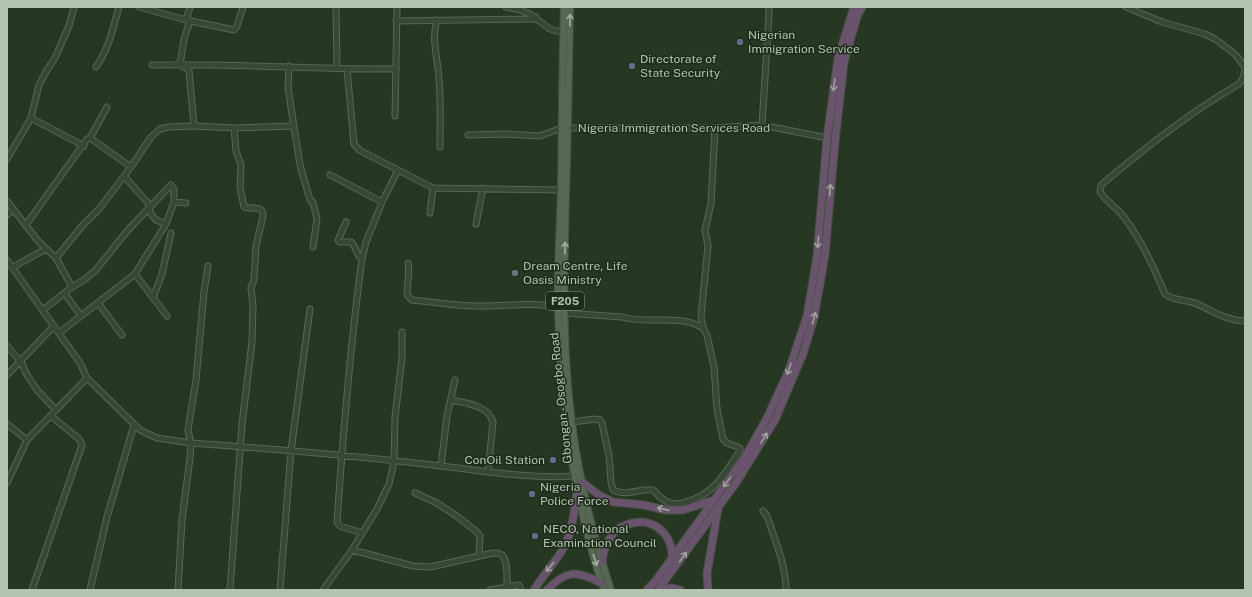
<svg xmlns="http://www.w3.org/2000/svg" width="1252" height="597" viewBox="0 0 1252 597" font-family="'Public Sans',sans-serif">
	<rect width="100%" height="100%" fill="#263722"/>
	<g fill="none" stroke-linecap="round" stroke-linejoin="round">
		<g stroke="#586856" stroke-width="7">
			<path id="minor" d="M139 7 186 20 234 30 237 26 243 7
				M336 7 337 68
				M506 7 520 10 530 14 550 29 563 33
				M1126 7 1162 22 1205 34 1215 39 1235 54 1245 67
				M186 20 190 7
				M437 20C431 39 438 60 439 79 441 101 440 124 440 147
				M396 21 533 19 536 17
				M152 65C233 63 314 70 395 69
				M180 65 189 70 194 126
				M180 65 184 39 190 21
				M289 66 288 88 300 165 310 200 313 202 317 219 313 247
				M96 67C109 49 113 28 119 7
				M347 69 354 144 359 150 433 188 561 190
				M1245 70 1243 78 1239 84C1189 113 1145 148 1101 185L1100 192C1107 202 1117 208 1124 217 1141 240 1154 267 1165 294 1174 301 1184 299 1195 303 1211 310 1227 321 1245 321
				M395 116 397 7
				M31 118 84 146
				M762 125 769 15V7
				M468 135 505 134 540 136 562 128H715L762 125 827 138
				M90 138 131 167
				M7 159 31 118 39 85 47 70 55 58 69 26 74 7
				M330 175 380 201 383 200 398 170
				M124 176 148 203 151 214 156 220 166 224
				M7 201 38 241 56 258 72 287
				M430 213 433 188
				M7 215 13 209
				M346 222 338 240 340 242H351C358 248 354 253 362 259 350 347 343 434 337 522L340 526 362 533
				M476 224 483 188
				M26 225 87 139 90 138 107 107
				M56 258 82 226 99 209 131 167 151 137 160 129 169 127 194 126 234 128 294 126
				M362 259 366 242 383 200
				M7 260 80 363 87 378 140 430 157 438 191 443C275 449 358 456 441 466 485 471 529 479 574 476
				M408 263C410 273 407 284 407 295L412 300C434 302 456 306 477 306 505 307 531 301 558 308
				M13 267 46 249
				M135 274 167 316
				M65 294 81 316
				M153 298 162 274 171 233
				M98 303 122 335
				M43 310 72 287 84 280 95 271 128 230 171 185 174 189V202
				M565 313 622 317C649 325 677 313 703 328
				M59 333 135 274 166 224 174 202 186 203
				M7 346 21 362 27 375 37 390 56 410
				M7 375 54 326
				M451 400C466 403 488 405 493 422L488 472
				M572 422 595 419 600 420 602 423 609 456 611 482 613 490C626 497 640 488 653 490 658 495 662 500 668 502 673 505 680 504 686 502 714 495 725 473 740 451V448L727 443 723 439 717 409 714 367 707 335 703 328 701 316 708 246 705 230 711 204 715 128
				M7 424 27 440
				M441 466 447 416 455 380
				M7 483 27 440 87 378
				M415 493 437 503 458 517 477 532 480 536 479 556
				M763 511 767 516C775 540 786 565 786 590
				M352 550 413 566 430 567 493 553C496 553 500 553 502 555 508 560 507 580 507 587
				M32 590 82 445 79 439 51 416
				M90 590 107 517 134 425
				M178 590 182 520 190 458 191 443 188 430 196 380 204 292 208 266
				M230 590 242 424 252 342 253 306 251 288 254 280 256 246 263 216C263 204 252 210 244 207L240 187 241 165 236 151 234 128
				M280 590 291 451 310 309
				M323 590 352 550 377 509 389 484 394 462 395 417 402 358V332
				M490 590 519 585 521 590"/>
		</g>
		<g stroke="#445442" stroke-width="8">
			<path id="major" d="M564 7C562 67 562 128 561 188 560 228 557 268 558 308 560 404 573 499 604 590
				M570 7C569 70 568 134 566 197 564 272 562 348 572 423 579 480 593 535 611 590"/>
		</g>
		<g stroke="#435240" stroke-width="9">
			<path id="highway" d="M582 482 599 495 613 502 644 505 665 510H683L714 500
				M602 562C604 549 607 538 618 529 620 527 623 526 626 525 650 515 673 532 672 558
				M534 590C543 575 556 562 564 547 573 531 574 510 577 492
				M547 590C566 570 577 570 601 583
				M647 590 657 579 745 457 767 418 789 370 807 316 817 256 827 138 838 58 854 7
				M658 590 736 483 775 420 803 354 814 318 825 255 835 142 844 62 857 17 862 7
				M662 590 672 588 680 590
				M708 590 707 573 718 509"/>
		</g>
		<use href="#minor" stroke="#384736" stroke-width="5"/>
		<use href="#major" stroke="#576754" stroke-width="6"/>
		<use href="#highway" stroke="#6a536d" stroke-width="7"/>
	</g>
	<defs><path id="oneway-shaft" d="M-6 0H5M1.5-3L5.5 0L1.5 3" fill="none" stroke-width="1.6" stroke-linecap="round" stroke-linejoin="round"/></defs>
	<g stroke="#a1b19e">
		<use href="#oneway-shaft" transform="translate(570 20) rotate(-88)"/>
		<use href="#oneway-shaft" transform="translate(565 248) rotate(-89)"/>
		<use href="#oneway-shaft" transform="translate(595 560) rotate(74)"/>
	</g>
	<g stroke="#9da29c">
		<use href="#oneway-shaft" transform="translate(834 85) rotate(98)"/>
		<use href="#oneway-shaft" transform="translate(830 190) rotate(-85)"/>
		<use href="#oneway-shaft" transform="translate(818 242) rotate(95)"/>
		<use href="#oneway-shaft" transform="translate(814 318) rotate(-76)"/>
		<use href="#oneway-shaft" transform="translate(789 369) rotate(111)"/>
		<use href="#oneway-shaft" transform="translate(764 438) rotate(-58)"/>
		<use href="#oneway-shaft" transform="translate(727 482) rotate(126)"/>
		<use href="#oneway-shaft" transform="translate(663 509) rotate(-167)"/>
		<use href="#oneway-shaft" transform="translate(683 557) rotate(-54)"/>
		<use href="#oneway-shaft" transform="translate(550 567) rotate(129)"/>
	</g>
	<g fill="#5c6f8a" stroke="#1e2c1b" stroke-width="1.5">
		<circle cx="740" cy="42" r="4"/>
		<circle cx="632" cy="66" r="4"/>
		<circle cx="553" cy="460" r="4"/>
		<circle cx="532" cy="494" r="4"/>
		<circle cx="535" cy="536" r="4"/>
	</g>
	<circle fill="#6b7280" stroke="#1e2c1b" stroke-width="1.5" cx="515" cy="273" r="4"/>
	<g text-anchor="middle" stroke-width="3" stroke-linejoin="round" paint-order="stroke">
		<rect fill="#1e2c1b" stroke="#869683" stroke-width="1" x="546" y="292" width="38" height="18" rx="3"/>
		<g font-size="11" font-weight="bold" fill="#b3c4b0">
			<text x="565" y="305">F205</text>
		</g>
		<g font-size="12" fill="#b3c4b0" stroke="#1e2c1b" text-anchor="start">
			<text x="748" y="39">Nigerian<tspan x="748" dy="14">Immigration Service</tspan></text>
			<text x="640" y="63">Directorate of<tspan x="640" dy="14">State Security</tspan></text>
			<text x="523" y="270">Dream Centre, Life<tspan x="523" dy="14">Oasis Ministry</tspan></text>
			<text x="545" y="464" text-anchor="end">ConOil Station</text>
			<text x="540" y="491">Nigeria<tspan x="540" dy="14">Police Force</tspan></text>
			<text x="543" y="533">NECO, National<tspan x="543" dy="14">Examination Council</tspan></text>
		</g>
		<g font-size="12" fill="#b3c4b0" stroke="#1e2c1b">
			<text x="674" y="132">Nigeria Immigration Services Road</text>
			<text transform="translate(561 398) rotate(-96)" y="4">Gbongan - Osogbo Road</text>
		</g>
	</g>
	<rect width="1252" height="597" fill="none" stroke="#b3c4b0" stroke-width="16"/>
</svg>
